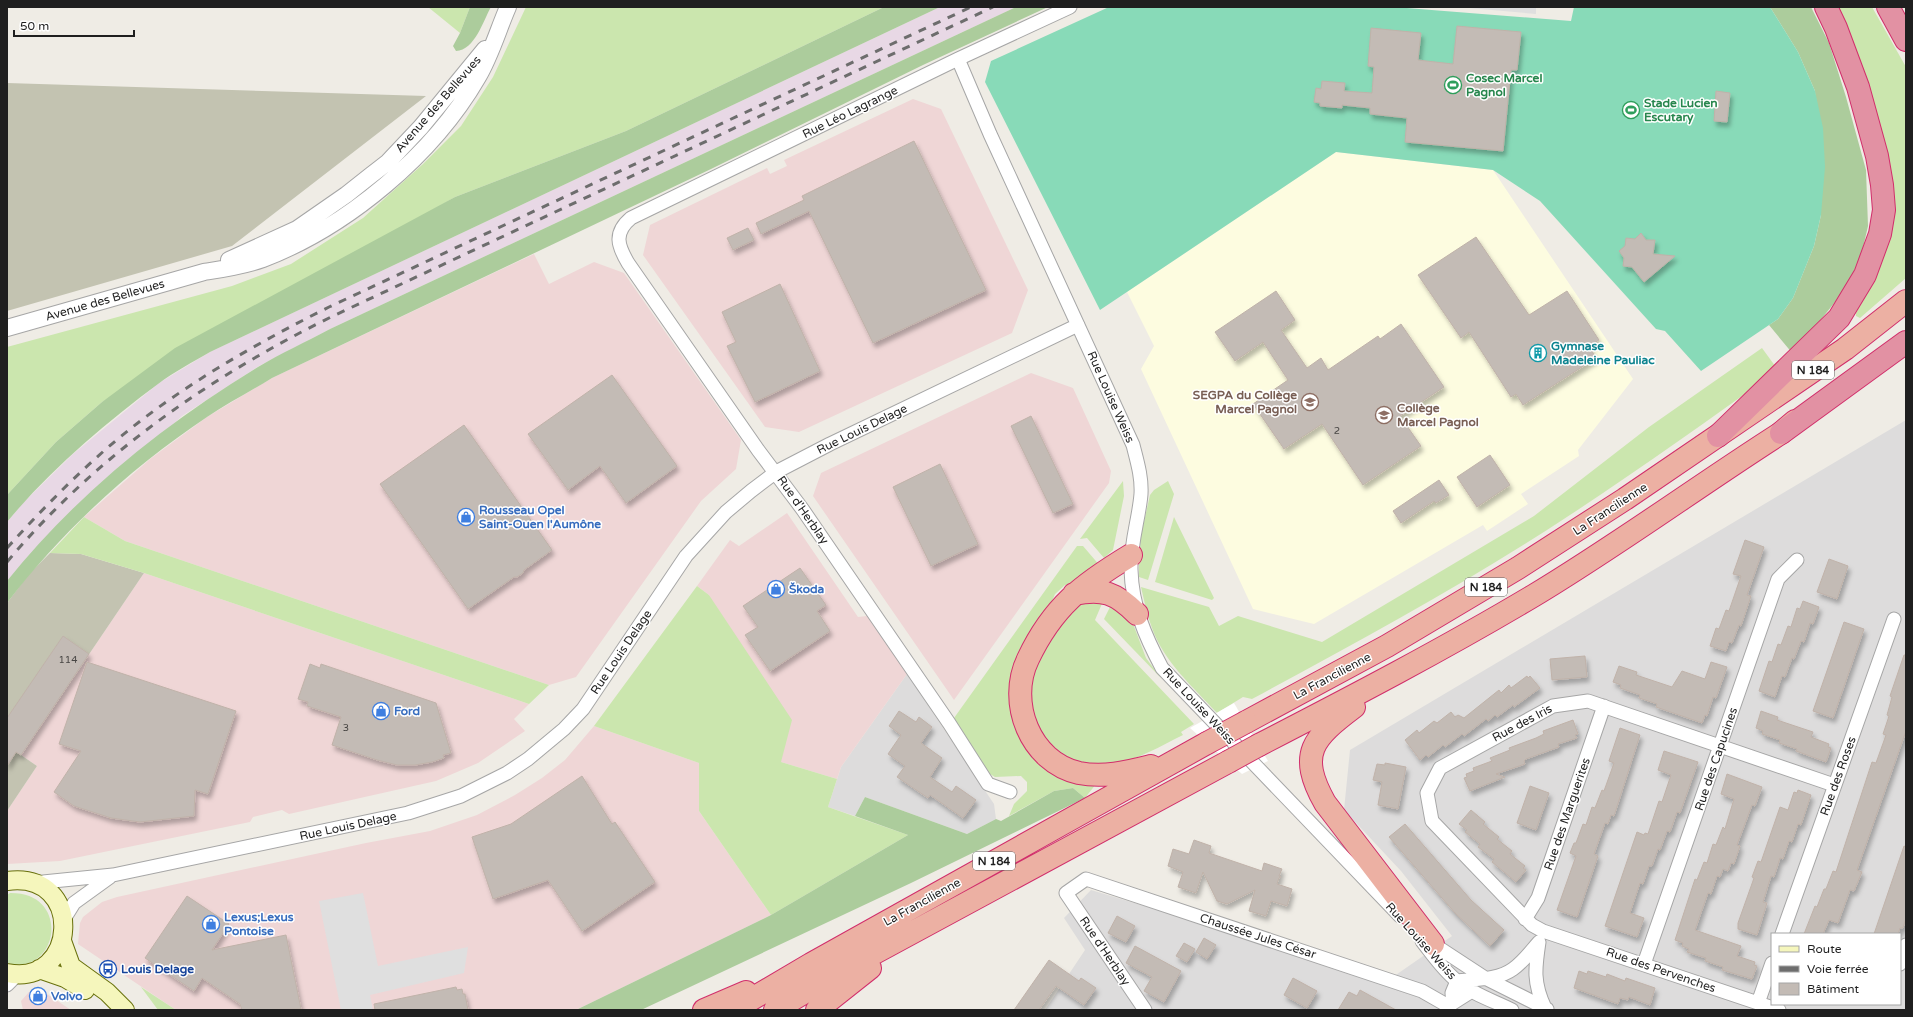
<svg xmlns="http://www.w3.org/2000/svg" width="1913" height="1017" viewBox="0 0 1913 1017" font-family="'Varela Round',sans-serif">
	<defs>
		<filter id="shadow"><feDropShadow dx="2.5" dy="4.5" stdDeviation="2" flood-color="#0004"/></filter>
	</defs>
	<rect width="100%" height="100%" fill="#efece5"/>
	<path fill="#dddcdc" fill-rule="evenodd" d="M1906 420V1010H1045L1085 950 1064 918 1091 890 1390 979 1452 936 1401 871 1344 810 1350 750ZM1772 934H1900V1004H1772Z
		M907 674 994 804 996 819 967 834 865 797 855 816 828 807 841 767Z"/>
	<path fill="#efd6d6" d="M913 99 941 109 1028 290 1012 333 799 432 765 427 643 255 650 225 767 168 770 174 787 166 784 160Z
		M534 254 549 284 594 262 624 273 741 440 736 469 701 501 576 677 549 685 125 541 84 517 150 459 207 417 272 378Z
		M1031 373 1073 388 1111 471 1109 483 954 700 813 496 821 473Z
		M787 513 858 617 867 616 907 674 841 767 837 779 781 762 709 595 697 586 730 540 739 546Z
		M144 573 529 704 514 719 525 731 478 763 436 781 289 814 282 810 253 817 250 822 60 861 7 864V811L37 766 21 755Z
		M594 726 699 763V811L771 915 576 1010H176L78 944 80 923 83 917 102 902 117 897 366 843 430 831 477 815 515 795 542 778 565 760Z
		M41 990 71 1010H23L21 1001 29 992Z"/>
	<path fill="#e8d8e5" d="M940 7H1016L330 329 259 366 182 416 7 581V522L24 502 73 454 159 383 210 352Z"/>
	<path fill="#fdfce0" d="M1336 152 1493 170 1633 379 1578 450 1579 456 1521 494 1528 504 1487 531 1483 525 1314 624 1253 609 1141 369 1154 346 1127 292Z"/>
	<path fill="#c3c3b1" d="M7 83 426 96 232 246 7 311Z
		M50 553 81 554 144 573 21 755 37 766 7 811V603L29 574Z"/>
	<path fill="#cbe6ae" d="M428 7H470L460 33Z
		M526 7H884L626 131 455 197 102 402 56 442 7 495V347L232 286 291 264 363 218 423 164 461 126 493 77Z
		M1834 7H1872L1906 67V278L1860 318 1856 316V313L1871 285 1890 226Z
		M1762 348 1778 370C1702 425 1626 479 1547 530 1452 591 1352 645 1252 699L1243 697 1217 713C1193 687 1164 662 1152 628 1147 615 1144 600 1141 587L1209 607 1219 626 1238 616 1322 642 1534 516 1649 427Z
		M1123 481 1124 496 1113 550 1104 558 1087 538 1080 539Z
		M1168 481 1174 494 1148 580 1139 577V563L1141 535 1150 495 1154 490Z
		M84 517 125 541 549 685 529 704 144 573 81 554 50 553Z
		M1174 517 1214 598 1212 600 1155 582Z
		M1077 546H1083L1101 567 1069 585H1065L1055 594 1010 703 1012 716 1022 740 1096 784 1085 798 1073 788 1054 791 1009 816 1014 804 1027 791V782L1021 776 995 777 990 774 954 718Z
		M697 586 709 595 792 720 781 762 837 779 828 807 908 835 771 915 699 811V763L594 726Z
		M1104 599 1095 620 1194 724 1181 732 1183 735C1157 748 1131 764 1101 765 1052 766 1018 715 1035 670 1044 648 1060 628 1074 608L1079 603Z
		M1112 603 1132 621 1146 658 1161 678 1104 619Z
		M10 893C72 892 59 977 7 963V895Z
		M141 987 176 1010H158Z"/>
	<path fill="#accc9c" d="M470 7H491C483 21 475 50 456 51L453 46 460 33Z
		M884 7H940L210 352C193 362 174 372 158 384 104 424 50 470 7 522V495L56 442 102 402 175 348 455 197 626 131Z
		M1016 7H1048L923 65 711 169 272 378C251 391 228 403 207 417 132 467 62 531 7 603V581C76 495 164 424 258 367 281 353 306 342 330 329Z
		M1770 7H1811L1829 43 1846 97 1866 170 1868 226 1862 252 1848 286 1793 354 1769 325 1778 319 1793 298 1814 246 1821 215 1815 91 1798 52Z
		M1073 788 1085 798 911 883 641 1010H576L771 915 908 835 855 816 865 797 967 834 996 819 1001 821 1054 791Z"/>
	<path fill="#88dab8" d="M1109 7H1394L1571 21 1574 7H1770L1798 52 1815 91 1823 128 1825 167 1821 215 1814 246 1793 298 1778 319 1701 371 1665 331 1656 329 1540 201 1493 170 1336 152 1100 310 985 82 991 61Z"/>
	<path fill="#dfdfdf" d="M1458 7H1536V14Z
		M363 893 378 966 468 947 464 973 370 995 373 1010H341L319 901Z"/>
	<path fill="#fff" d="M1234 703 1268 761 1242 774 1190 728Z"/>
	<path fill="#c3bbb5" stroke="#c0b2a9" filter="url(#shadow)" d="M1457 26 1521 32 1517 70H1511L1503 151 1405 142 1407 118 1370 114V108L1342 105V108L1320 106V103L1314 102 1316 88 1321 89 1322 81 1345 83 1344 91 1372 93 1374 67 1368 66 1371 28 1421 33 1418 60 1453 64Z
		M1716 91 1730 93 1727 122 1714 121Z
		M914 141 986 290 873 343 809 211 761 234 756 223 804 200 802 196Z
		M748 228 754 240 733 250 727 238Z
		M1641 233 1646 240H1655L1653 254 1675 256 1644 282 1632 267 1623 266 1624 258 1619 251 1625 246 1626 238 1635 239Z
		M1476 237 1529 315 1567 291 1599 340 1589 346 1596 358 1523 405 1516 394 1511 397 1469 332 1461 338 1418 275Z
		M780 284 820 371 755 402 727 346 736 342 722 312Z
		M1276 291 1295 320 1281 330 1307 368 1321 358 1328 370 1378 336 1380 339 1401 324 1444 387 1400 416 1421 446 1363 485 1322 424 1284 449 1253 404 1288 380 1263 342 1235 361 1215 332Z
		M612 375 677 466 626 503 600 466 568 490 528 434Z
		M1031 416 1073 504 1053 513 1011 426Z
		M464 425 552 550 524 570 523 573 517 577H514L468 609 380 484Z
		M1490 455 1510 485 1477 507 1457 477Z
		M940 464 978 544 931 566 893 487Z
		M1439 480 1449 495 1436 503 1434 501 1401 523 1393 511Z
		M1745 540 1764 547 1747 595 1751 596 1741 626 1739 625 1732 643 1729 642 1726 651 1710 646 1716 628 1719 629 1726 610 1729 611 1741 576 1733 574Z
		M1829 559 1848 566 1837 599 1817 592Z
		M800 568 826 605 817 611 830 631 770 671 745 635 758 627 743 606Z
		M1803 601 1819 607 1813 624 1810 623 1804 642 1801 641 1794 659 1792 658 1785 677 1782 676 1775 697 1759 691 1769 661 1772 662 1778 644 1781 645 1788 626 1791 627 1797 608 1800 609Z
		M1844 622 1864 629 1833 718 1813 711Z
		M63 636 89 654 21 755 16 752 7 766V718Z
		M1904 655H1906V731L1857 870 1862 872 1854 891 1850 890 1838 923 1829 920 1823 934H1804L1815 906 1817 907 1824 889H1826L1833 871 1836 872 1872 762 1876 763 1886 735 1883 734 1889 716 1887 715 1892 697 1890 696Z
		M1585 656 1587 677 1552 680 1550 659Z
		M87 662 236 711 208 794 195 790 194 816 140 822 111 818 74 806 54 792 81 751 59 744Z
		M1711 662 1727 667 1716 698 1713 697 1707 716 1705 715 1702 723 1656 707 1657 704 1639 698 1640 695 1620 688 1621 685 1613 682 1619 666 1637 672 1636 675 1672 687 1682 671 1705 679Z
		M310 664 320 668 321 664 436 703 451 753 443 755 444 758 432 762 415 765H397L377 760 332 745 341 717 307 706 308 702 298 699Z
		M1527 676 1528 678 1530 676 1540 688 1514 707 1513 705 1497 717 1495 715 1488 721 1486 719 1464 736 1462 734 1445 747 1443 745 1428 757 1426 755 1420 760 1405 740 1417 730 1419 733 1434 721 1437 723 1451 712 1455 717 1458 715 1464 718 1499 690 1501 693 1509 685 1511 688Z
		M899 711 916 722 919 717 932 727 921 743 942 758 930 777 952 792 956 786 976 800 963 818 930 795 928 798 897 777 905 766 888 754 901 735 889 726Z
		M1761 711 1778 717 1777 720 1813 732 1811 737 1829 744 1828 747 1831 748 1826 762 1796 751 1797 749 1779 743 1780 740 1762 734 1763 731 1756 728Z
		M1573 720 1578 734 1575 735 1577 738 1558 744 1559 747 1526 759 1524 761 1525 764 1496 774 1505 777 1470 791 1464 778 1467 777 1466 774 1474 771 1473 768 1492 761 1490 758 1510 750 1509 748 1536 738 1544 734 1543 731Z
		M1620 728 1640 735 1614 816 1611 815 1608 824 1605 823 1594 854 1598 856 1577 917 1557 910 1576 856 1570 853 1574 843H1576L1583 824 1586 825 1592 807 1595 808 1602 790 1604 791 1614 763 1609 761Z
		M1664 751 1698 762 1680 813 1677 812 1670 832 1667 831 1660 850 1658 849 1652 866H1649L1643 884 1640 883 1630 913 1644 918 1637 937 1605 926 1637 832 1644 835 1645 833 1648 834 1659 801 1662 802 1671 775 1658 770Z
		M1385 763 1406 767 1398 809 1378 805 1382 782 1373 780 1377 764 1385 765Z
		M1727 774 1762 787 1755 806 1752 805 1737 845 1740 846 1734 864 1731 863 1728 871 1723 869 1720 877 1717 876 1711 894 1708 893 1695 930 1741 946 1737 956 1755 962 1754 965 1757 966 1752 979 1722 970 1723 967 1705 961 1706 958 1687 952 1689 949 1682 946 1683 943 1675 940 1695 879 1697 880 1704 862 1707 863 1713 844 1716 845 1723 827 1725 829 1734 799 1721 794Z
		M582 776 612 824 615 822 655 882 582 931 548 880 493 899 472 837 511 824Z
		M1530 786 1549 793 1536 830 1517 823Z
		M1798 790 1811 795 1801 825 1798 824 1792 842 1789 841 1783 859 1780 858 1774 877 1771 876 1763 902 1767 903 1757 935 1738 929V923L1754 878 1752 877 1758 861 1761 862 1780 807 1788 810 1794 792 1797 793Z
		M1471 810 1485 822 1483 824 1499 837 1497 839 1512 851 1510 854 1525 866 1523 868 1526 870 1516 882 1492 862 1494 859 1478 847 1480 844 1465 832 1467 830 1459 824Z
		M1405 824 1471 900 1504 930 1490 946 1455 913 1389 837Z
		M1194 840 1211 846 1209 853 1262 871 1264 863 1282 869 1279 876 1281 877 1279 878 1277 884 1292 889 1287 906 1271 901 1266 916 1249 911 1255 890 1227 904 1217 901 1203 872 1196 893 1178 887 1183 872 1168 866 1173 849 1189 854Z
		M1904 846 1906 847V918L1903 928H1900L1898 934H1874Z
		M187 896 229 924 212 950 286 935 301 1009 242 1010 240 1004 202 978 194 991 145 958Z
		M1117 916 1135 926 1126 942 1108 933Z
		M1204 938 1216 945 1207 959 1196 952Z
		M1184 943 1195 949 1187 962 1176 956Z
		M1135 946 1181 971 1164 1002 1144 991 1152 977 1126 963Z
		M1049 960 1079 981 1081 978 1096 988 1084 1005 1056 986 1039 1010H1014Z
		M1579 971 1587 974 1588 971 1606 977 1607 974 1625 981 1626 978 1655 988 1650 1005 1629 997 1628 1000 1620 998 1618 1004 1574 988Z
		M1293 978 1317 991 1307 1008 1284 995Z
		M456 987 457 990 462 989 463 994H465L468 1010H375L374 1004Z
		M1360 990 1396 1010H1338L1349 992 1357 996Z"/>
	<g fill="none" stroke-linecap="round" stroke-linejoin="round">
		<g stroke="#a6a6a6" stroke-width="15">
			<path id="minor" d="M958 59 990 134 1133 445C1137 461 1142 477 1141 494 1139 519 1130 544 1131 570 1132 606 1145 636 1162 668L1400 916
				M1010 792 988 784 949 723 803 510 758 450 628 263C618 246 613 233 631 218L958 59 1070 7
				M33 883 113 875 408 813 461 796 507 773 528 759 564 729 583 709 686 556 726 512 751 491 776 472 830 444 1078 325
				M64 919 74 903 110 877
				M1525 919 1538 898 1604 706
				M1782 934 1894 619
				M1427 940 1485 978 1547 1009
				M1422 941C1433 955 1443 970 1457 981 1472 994 1494 1001 1512 1010
				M1644 964 1778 579 1797 560
				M1900 964 1906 945
				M7 985 14 978 24 973
				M1472 991 1453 1003 1452 993 1457 981C1475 979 1498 980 1513 969 1523 962 1531 951 1539 942 1535 968 1533 983 1545 1008
				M1758 1003 1772 963
				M1145 1010 1066 893 1086 879 1422 991 1450 1007
				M1779 1010 1543 931 1532 925 1432 821 1427 793 1440 768 1553 706 1588 701 1834 785"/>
		</g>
		<g stroke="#a6a6a6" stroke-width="18">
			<path id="tertiary" d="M229 260 297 229 346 195 370 176 388 162 421 127 485 49
				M7 328 204 272C223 269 244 266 263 259 347 227 433 155 478 77 491 55 498 30 508 7"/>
		</g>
		<g stroke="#68700b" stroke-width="20">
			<path id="secondary" d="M7 881C86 870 78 988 7 973
				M62 941 71 966 107 992 125 1010
				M39 969 65 978 85 990"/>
		</g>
		<g stroke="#d12e6b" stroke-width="24">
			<path id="trunk" d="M1131 555C1083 584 1053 606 1028 659 1007 702 1030 762 1079 773 1104 778 1127 772 1151 766
				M1074 594C1103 588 1116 593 1137 614
				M1354 707C1313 738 1297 753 1325 803L1433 944
				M1246 722 1387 646 1518 568 1625 499 1845 349 1906 301
				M1259 745C1352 697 1444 649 1533 596 1618 545 1698 486 1781 433L1795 421
				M704 1010 746 992
				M733 1010 811 964 1207 743
				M775 1010 830 977 1228 762
				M817 1010 870 968"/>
		</g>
		<g stroke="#d12e6b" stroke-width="24">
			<path id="motorway" d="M1888 7 1906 40
				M1781 433 1906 342
				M1718 436 1839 318 1865 275 1880 234 1884 210 1882 185 1877 156 1858 87 1836 28 1826 7"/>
		</g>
		<use href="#minor" stroke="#fff" stroke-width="13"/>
		<use href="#tertiary" stroke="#fff" stroke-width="16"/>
		<use href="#secondary" stroke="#f5f6bc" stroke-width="18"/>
		<use href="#trunk" stroke="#ecb0a3" stroke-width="22"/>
		<use href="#motorway" stroke="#e291a3" stroke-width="22"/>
		<path stroke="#6d6d6d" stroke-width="3" stroke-dasharray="8 8" stroke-linecap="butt" d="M7 548C35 517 65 486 96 458 164 396 247 348 329 307L971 7
			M7 562C96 456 209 377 333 316L993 7"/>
		<g stroke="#d12e6b" stroke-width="24" stroke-linecap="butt">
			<path id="trunk-bridge" d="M1207 743 1246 722
				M1228 762 1259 745"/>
		</g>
		<use href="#trunk-bridge" stroke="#ecb0a3" stroke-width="22"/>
	</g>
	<defs>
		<g id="stadium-ring" transform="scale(0.9)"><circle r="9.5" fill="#fff" stroke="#2e9e5b" stroke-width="1.5"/><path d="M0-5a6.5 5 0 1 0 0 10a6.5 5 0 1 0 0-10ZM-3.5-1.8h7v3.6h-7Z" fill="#2e9e5b"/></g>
		<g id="building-ring" transform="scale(0.9)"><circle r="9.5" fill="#fff" stroke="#0f9aa8" stroke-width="1.5"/><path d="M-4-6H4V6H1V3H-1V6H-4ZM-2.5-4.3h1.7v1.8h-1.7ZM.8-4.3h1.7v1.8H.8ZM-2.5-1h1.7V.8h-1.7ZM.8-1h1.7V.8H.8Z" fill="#0f9aa8"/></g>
		<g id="school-ring" transform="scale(0.9)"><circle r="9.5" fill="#fff" stroke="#8d6e63" stroke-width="1.5"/><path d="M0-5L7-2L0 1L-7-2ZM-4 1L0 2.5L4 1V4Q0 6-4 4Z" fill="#8d6e63"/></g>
		<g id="shop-ring" transform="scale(0.9)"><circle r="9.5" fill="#fff" stroke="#3f7fe0" stroke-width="1.5"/><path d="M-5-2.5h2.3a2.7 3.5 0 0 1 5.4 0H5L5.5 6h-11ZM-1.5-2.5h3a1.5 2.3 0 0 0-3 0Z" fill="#3f7fe0"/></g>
		<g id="bus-ring" transform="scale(0.9)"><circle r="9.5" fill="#fff" stroke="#1a4fb4" stroke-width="1.5"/><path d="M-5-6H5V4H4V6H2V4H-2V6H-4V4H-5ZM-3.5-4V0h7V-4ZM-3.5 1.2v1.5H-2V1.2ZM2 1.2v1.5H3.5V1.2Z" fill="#1a4fb4"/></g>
	</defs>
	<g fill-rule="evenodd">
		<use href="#stadium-ring" x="1453" y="85"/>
		<use href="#stadium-ring" x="1631" y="110"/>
		<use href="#building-ring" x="1538" y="353"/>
		<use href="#school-ring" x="1310" y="402"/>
		<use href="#school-ring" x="1384" y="415"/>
		<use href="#shop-ring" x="466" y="517"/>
		<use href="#shop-ring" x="776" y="589"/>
		<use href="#shop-ring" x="381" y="711"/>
		<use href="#shop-ring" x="211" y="924"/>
		<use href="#bus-ring" x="108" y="969"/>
		<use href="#shop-ring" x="38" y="996"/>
	</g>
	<g text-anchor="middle" stroke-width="3" stroke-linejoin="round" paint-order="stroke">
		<g font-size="10" fill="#484644">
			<text x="1337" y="434">2</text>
			<text x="68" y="663">114</text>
			<text x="346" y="731">3</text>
		</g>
		<g fill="#fff" stroke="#626262" stroke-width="1">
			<rect x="1792" y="361" width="42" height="18" rx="3"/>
			<rect x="1465" y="578" width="42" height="18" rx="3"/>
			<rect x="973" y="852" width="42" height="18" rx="3"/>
		</g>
		<g font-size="11" font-weight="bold" fill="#1f1f1f">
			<text x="1813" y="374">N 184</text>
			<text x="1486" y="591">N 184</text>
			<text x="994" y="865">N 184</text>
		</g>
		<g font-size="12" font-weight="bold" fill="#27864d" stroke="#fff" text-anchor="start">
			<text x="1466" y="82">Cosec Marcel<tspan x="1466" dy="14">Pagnol</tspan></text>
			<text x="1644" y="107">Stade Lucien<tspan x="1644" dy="14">Escutary</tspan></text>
		</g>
		<g font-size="12" fill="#1f1f1f" stroke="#fff">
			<text transform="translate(438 104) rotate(-49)" y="4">Avenue des Bellevues</text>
			<text transform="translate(850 112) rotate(-26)" y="4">Rue Léo Lagrange</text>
			<text transform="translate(105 300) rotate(-16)" y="4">Avenue des Bellevues</text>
			<text transform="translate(1111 397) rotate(66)" y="4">Rue Louise Weiss</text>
			<text transform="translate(862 429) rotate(-26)" y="4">Rue Louis Delage</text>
			<text transform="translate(1610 509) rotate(-33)" y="4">La Francilienne</text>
			<text transform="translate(803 510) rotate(55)" y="4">Rue d'Herblay</text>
			<text transform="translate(621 652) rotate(-56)" y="4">Rue Louis Delage</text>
			<text transform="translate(1332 676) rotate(-28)" y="4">La Francilienne</text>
			<text transform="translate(1199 706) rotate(47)" y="4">Rue Louise Weiss</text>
			<text transform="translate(1522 723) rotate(-28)" y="4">Rue des Iris</text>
			<text transform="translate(1716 759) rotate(-71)" y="4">Rue des Capucines</text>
			<text transform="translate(1838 776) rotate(-70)" y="4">Rue des Roses</text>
			<text transform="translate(1567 814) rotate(-71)" y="4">Rue des Marguerites</text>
			<text transform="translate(348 826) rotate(-12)" y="4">Rue Louis Delage</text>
			<text transform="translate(922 902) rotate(-29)" y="4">La Francilienne</text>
			<text transform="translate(1258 936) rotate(18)" y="4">Chaussée Jules César</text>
			<text transform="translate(1421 941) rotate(48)" y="4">Rue Louise Weiss</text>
			<text transform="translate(1105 951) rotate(56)" y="4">Rue d'Herblay</text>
			<text transform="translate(1661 970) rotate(19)" y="4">Rue des Pervenches</text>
		</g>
		<g font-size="12" font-weight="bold" fill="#0d838f" stroke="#fff" text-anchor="start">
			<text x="1551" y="350">Gymnase<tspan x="1551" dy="14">Madeleine Pauliac</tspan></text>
		</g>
		<g font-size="12" font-weight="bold" fill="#785e54" stroke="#fff" text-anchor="end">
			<text x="1297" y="399">SEGPA du Collège<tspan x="1297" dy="14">Marcel Pagnol</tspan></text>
			<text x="1397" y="412" text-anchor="start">Collège<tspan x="1397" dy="14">Marcel Pagnol</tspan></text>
		</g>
		<g font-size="12" font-weight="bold" fill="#366cbe" stroke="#fff" text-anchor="start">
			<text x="479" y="514">Rousseau Opel<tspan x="479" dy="14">Saint-Ouen l'Aumône</tspan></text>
			<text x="789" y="593">Škoda</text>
			<text x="394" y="715">Ford</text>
			<text x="224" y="921">Lexus;Lexus<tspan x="224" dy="14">Pontoise</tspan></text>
			<text x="51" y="1000">Volvo</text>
		</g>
		<g font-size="12" font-weight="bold" fill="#164399" stroke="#fff" text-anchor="start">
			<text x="121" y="973">Louis Delage</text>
		</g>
	</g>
	<rect width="1913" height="1017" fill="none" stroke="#1f1f1f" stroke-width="16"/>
	<rect x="1771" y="933" width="130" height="72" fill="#ffffff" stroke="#a5a5a5"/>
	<rect x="1779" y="946" width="20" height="6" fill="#f5f6bc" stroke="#a5a5a5"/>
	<text x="1807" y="953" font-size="12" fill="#1f1f1f">Route</text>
	<rect x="1779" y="966" width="20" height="6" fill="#6d6d6d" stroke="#a5a5a5"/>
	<text x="1807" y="973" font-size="12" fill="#1f1f1f">Voie ferrée</text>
	<rect x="1779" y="983" width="20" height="12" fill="#c3bbb5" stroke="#a5a5a5"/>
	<text x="1807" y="993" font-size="12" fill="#1f1f1f">Bâtiment</text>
	<path d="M14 30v6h120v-6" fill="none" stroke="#1f1f1f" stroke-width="2"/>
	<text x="20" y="30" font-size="12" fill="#1f1f1f" stroke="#ffffff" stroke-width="3" paint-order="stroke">50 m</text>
</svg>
